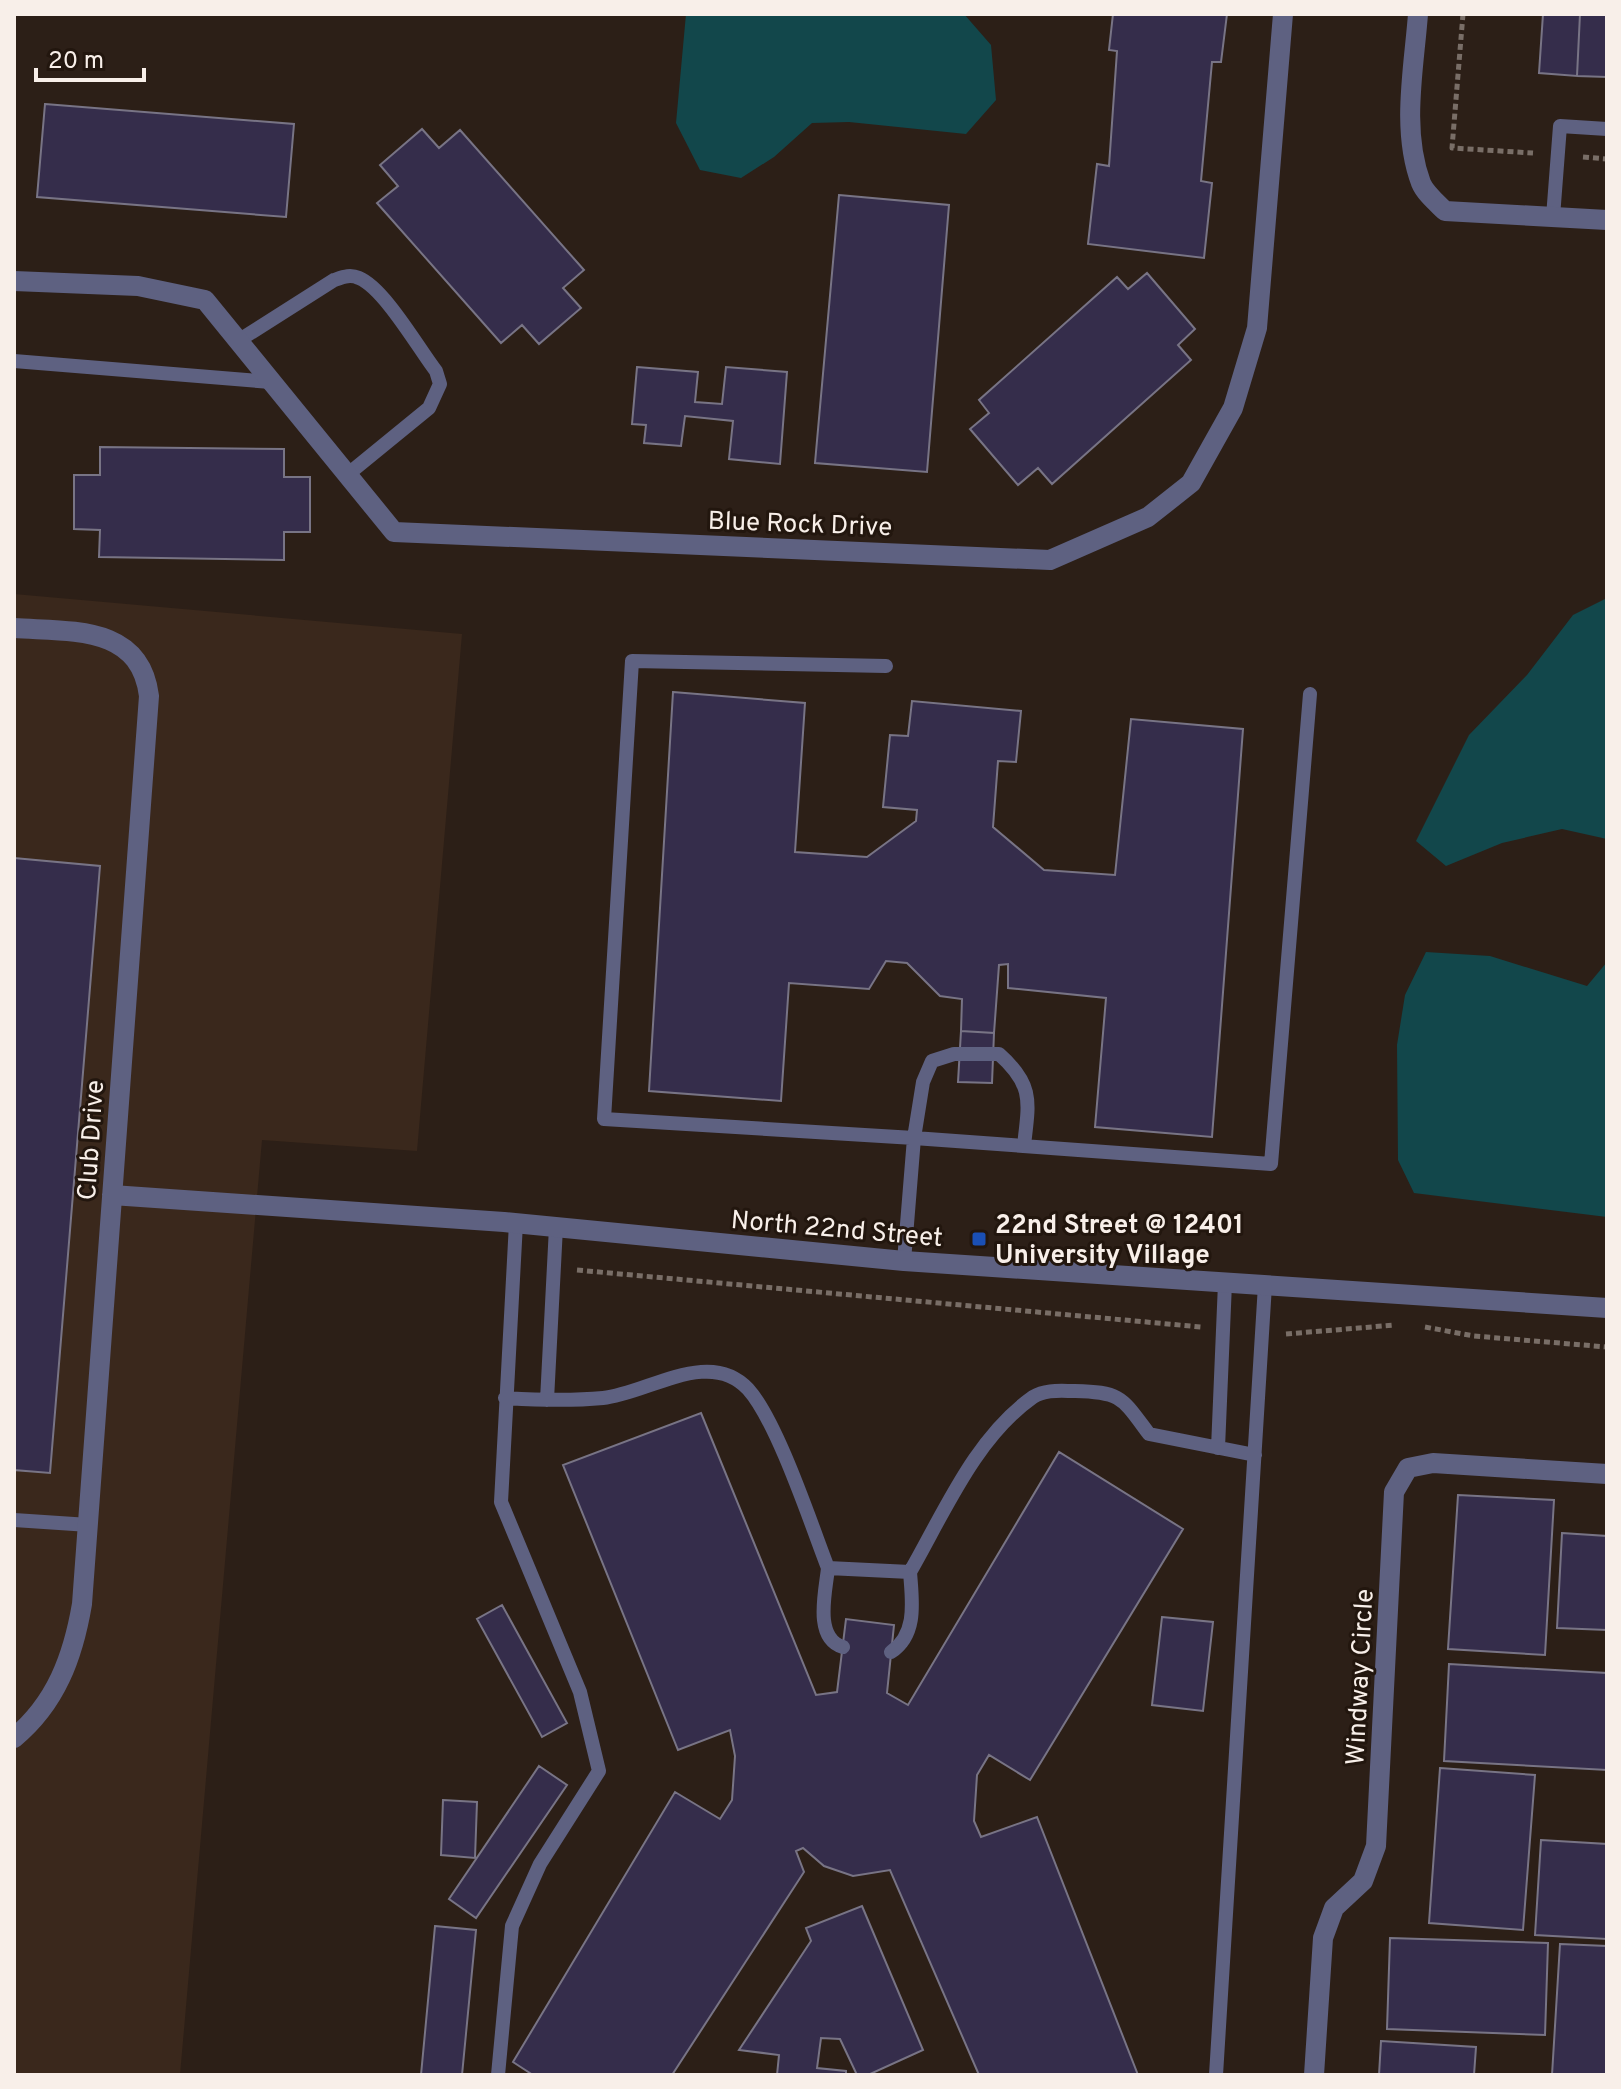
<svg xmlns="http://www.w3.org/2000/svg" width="1621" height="2089" viewBox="0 0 1621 2089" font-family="Overpass,sans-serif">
	<rect width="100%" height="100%" fill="#2c1f17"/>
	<path fill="#3a281c" d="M14 594 462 634 417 1151 262 1140 180 2075H14Z"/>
	<path fill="#12474b" d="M686 14H964L991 45 996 100 966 134 849 122 812 123 774 157 741 178 700 170 676 123Z
		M1607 598V839L1562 829 1502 843 1446 866 1416 841 1469 735 1527 675 1573 615Z
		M1426 952 1490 956 1587 986 1607 962V1217L1414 1193 1398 1160 1397 1045 1405 995Z"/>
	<path fill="#352d4b" stroke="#787485" stroke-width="2" d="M1113 14H1227L1221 62H1212L1201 181 1212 183 1204 258 1088 244 1097 164 1109 166 1117 51 1109 50Z
		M1543 14H1580L1577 76 1539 73Z
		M1580 14H1607V77L1577 76Z
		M45 104 294 124 286 217 37 197Z
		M422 129 439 148 460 130 584 270 563 288 581 308 539 344 522 325 501 343 377 203 398 186 380 165Z
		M839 195 949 205 927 472 815 463Z
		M1147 273 1195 329 1178 345 1191 360 1052 484 1038 468 1018 485 970 429 989 413 979 400 1117 277 1128 289Z
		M637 367 698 372 695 402 722 404 726 367 787 372 780 464 729 459 733 421 685 416 681 446 644 443 646 425 632 424Z
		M100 447 284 449V477H310V532H284V560L99 557 100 530 74 529V475H100Z
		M673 692 805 703 795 852 867 857 916 821 917 810 883 807 890 735 908 736 912 701 1021 711 1016 762 998 761 993 827 1044 870 1115 875 1131 719 1243 729 1212 1137 1095 1127 1106 998 1008 988V964L999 965 994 1033 961 1031 962 999 940 996 907 963 886 961 869 989 789 983 781 1101 649 1091Z
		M14 858 100 866 50 1473 14 1470Z
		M961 1031 994 1033 992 1083 958 1082Z
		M701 1413 816 1695 837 1692 846 1619 894 1625 887 1693 908 1705 1059 1452 1183 1529 1030 1780 989 1755 977 1775 974 1821 981 1837 1037 1817 1138 2075H979L890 1870 853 1876 824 1866 803 1848 796 1851 804 1872 672 2075H533L513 2062 675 1792 720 1819 732 1800 735 1756 730 1730 678 1750 563 1465Z
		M1458 1495 1554 1500 1545 1655 1448 1649Z
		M1562 1533 1607 1536V1630L1557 1628Z
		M502 1605 567 1723 542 1737 477 1619Z
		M1162 1617 1213 1622 1203 1711 1152 1705Z
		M1449 1664 1607 1673V1770L1444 1761Z
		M539 1766 567 1785 476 1918 449 1899Z
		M1440 1768 1535 1775 1523 1930 1429 1923Z
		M443 1800 477 1802 475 1858 441 1855Z
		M1541 1840 1607 1844V1939L1535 1935Z
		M862 1906 923 2050 868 2075H857L840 2039 821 2038 817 2068 846 2071V2075H777L779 2055 739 2050 811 1941 806 1928Z
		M435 1926 476 1930 462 2075H421Z
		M1390 1938 1548 1943 1545 2035 1387 2029Z
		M1560 1944 1607 1946V2075H1552Z
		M1381 2041 1476 2047 1474 2075H1379Z"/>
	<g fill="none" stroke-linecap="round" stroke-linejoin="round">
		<path stroke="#796e67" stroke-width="5" stroke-dasharray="6 4" stroke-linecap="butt" d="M1463 14 1452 148 1533 153
			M1583 157 1607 159
			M577 1270 1201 1327
			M1425 1327 1474 1336 1607 1347
			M1286 1334 1395 1325"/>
		<path stroke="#5e6181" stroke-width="14" d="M1553 217 1560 126 1607 129
			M238 341 334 280C343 277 350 274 359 278 384 288 419 349 436 371L440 384 429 408 347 475
			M14 361 271 382
			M886 666 632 661 604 1119 914 1138 923 1082 932 1061 954 1054H999C1034 1085 1029 1102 1024 1145
			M904 1261 914 1138 1271 1164 1310 694
			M505 1398C537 1400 571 1401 603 1398 647 1394 709 1347 748 1389 777 1421 811 1524 828 1568L910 1572C944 1513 975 1438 1033 1397 1046 1389 1061 1391 1075 1391 1122 1392 1122 1398 1149 1434L1255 1455
			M547 1400 556 1227
			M1218 1448 1225 1283
			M14 1520 89 1525
			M828 1568C826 1590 813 1638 843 1647
			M891 1652C918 1634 912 1600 910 1572
			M498 2075 512 1926 540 1864 599 1771 580 1692 501 1502 516 1223
			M1216 2075 1265 1285"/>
		<path stroke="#5e6181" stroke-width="20" d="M1418 14C1414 68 1401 130 1421 183 1425 193 1437 203 1445 211L1607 220
			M14 281 138 286 205 300 394 532 1050 560 1148 517 1191 483 1233 408 1257 328 1283 14
			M14 628C70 632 140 624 149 696L82 1604C73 1657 56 1703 14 1738
			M112 1195 504 1222 904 1261 1607 1308
			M1314 2075 1323 1938 1334 1908 1363 1881 1376 1846 1394 1492 1408 1468 1433 1463 1607 1474"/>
	</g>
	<rect fill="#1a4fb4" stroke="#22160e" stroke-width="3" x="971" y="1231" width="16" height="16" rx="4"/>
	<g text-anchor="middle" stroke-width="6" stroke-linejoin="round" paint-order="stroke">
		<g font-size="26" fill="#f8efe9" stroke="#22160e">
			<text transform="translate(800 523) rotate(2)" y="9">Blue Rock Drive</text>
			<text transform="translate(90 1140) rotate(-86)" y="9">Club Drive</text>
			<text transform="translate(837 1228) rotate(5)" y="9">North 22nd Street</text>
			<text transform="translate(1359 1677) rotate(-87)" y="9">Windway Circle</text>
		</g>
		<g font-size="26" font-weight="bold" fill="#f8efe9" stroke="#22160e" text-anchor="start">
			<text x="995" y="1233">22nd Street @ 12401<tspan x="995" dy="30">University Village</tspan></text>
		</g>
	</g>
	<rect width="1621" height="2089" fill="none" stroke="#f8efe9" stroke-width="32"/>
	<path d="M36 68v12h108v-12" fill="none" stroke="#f8efe9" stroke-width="4"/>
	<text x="48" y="68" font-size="24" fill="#f8efe9" stroke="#22160e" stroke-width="6" paint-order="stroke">20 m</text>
</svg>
